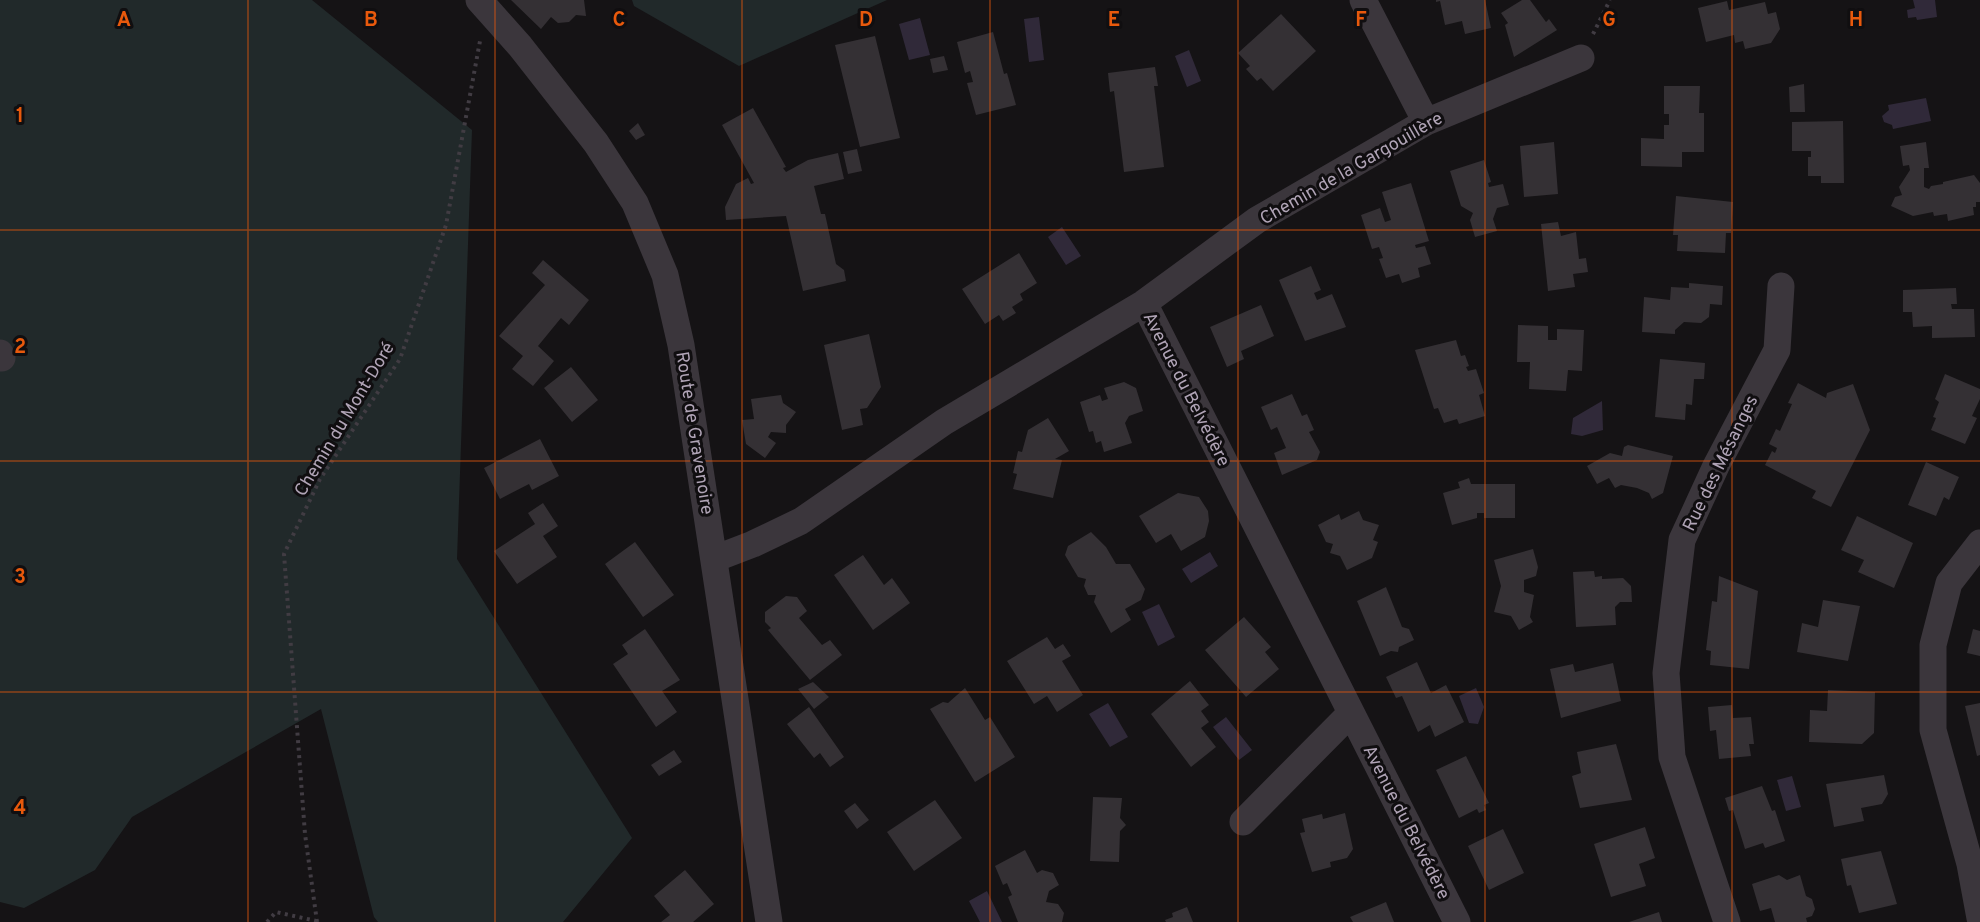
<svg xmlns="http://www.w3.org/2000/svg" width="1980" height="922" viewBox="0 0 1980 922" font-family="Overpass,sans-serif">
	<rect width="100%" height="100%" fill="#151315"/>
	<path fill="#21292a" d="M0 0H312L472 130 457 559 632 838 563 922H378L374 917 321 709 132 817 95 870 24 908 0 902Z
		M632 0H887L739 66 634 6Z"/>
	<path fill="#302939" d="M1913 0H1935L1937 17 1917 20 1916 17 1908 18 1907 10 1915 8Z
		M1039 17 1044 60 1029 62 1024 19Z
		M920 18 930 55 909 60 899 24Z
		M1189 50 1201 81 1187 87 1175 56Z
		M1926 98 1931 121 1893 129 1892 125 1884 122 1882 116 1889 110 1888 105Z
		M1062 227 1081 256 1066 265 1048 237Z
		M1602 401 1603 430 1582 436 1571 434 1573 418Z
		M1210 552 1218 566 1191 583 1182 569Z
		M1159 604 1175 637 1158 646 1142 612Z
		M1476 688 1484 707 1478 724 1469 723 1459 696Z
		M1108 703 1128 737 1110 747 1089 714Z
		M1226 717 1252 750 1239 760 1213 727Z
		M1792 776 1801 807 1786 811 1777 780Z
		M987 891 1002 922H980L969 901Z"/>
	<path fill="#343034" d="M511 0H584L586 16 576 15 569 22 558 23 551 17 541 29Z
		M1436 0H1485L1491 28 1465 34 1462 21 1445 25 1440 1 1436 2Z
		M1522 0H1530L1546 22 1549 19 1557 30 1514 57 1505 25 1508 23 1501 13Z
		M1727 1 1729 10 1765 2 1768 14 1776 12 1780 29 1771 43 1745 49 1743 41 1735 43 1734 35 1706 42 1698 8Z
		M1281 14 1316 51 1273 91 1261 78 1257 81 1246 69 1250 66 1238 53Z
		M993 32 1004 74 1007 73 1016 105 976 115 967 83 973 82 970 71 965 73 957 42Z
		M875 36 900 138 860 147 835 45Z
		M944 56 948 70 933 73 930 59Z
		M1155 67 1158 86H1154L1164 167 1124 172 1114 91 1110 92 1108 73Z
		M1804 84 1805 112H1790L1789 87Z
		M1664 86H1700L1699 113H1704V152H1682V167L1641 166V138L1664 139V125H1669V114H1664Z
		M753 108 786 167 783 168 786 172 808 160 838 153 844 179 814 186 821 214H825L836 264 844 270 846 281 803 291 786 216 726 220 725 207 736 184 748 178 751 184 754 183 722 125Z
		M1843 121 1844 183H1821V176H1808V157H1811V151H1792V122Z
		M638 123 645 135 636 140 629 131Z
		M1554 142 1558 194 1524 197 1520 146Z
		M1926 142 1929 168H1924V187L1929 189 1931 186 1943 184V182L1974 175 1980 183V202H1976V207H1973L1974 215 1948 221 1947 214 1934 216 1933 212 1913 216 1891 206 1895 197 1902 195 1899 187 1910 170 1909 165 1903 166 1900 146Z
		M857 149 862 171 848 174 843 152Z
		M1484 160 1491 182 1488 183 1489 187 1503 184 1509 205 1497 208 1493 219 1497 231 1475 237 1470 220 1473 213 1461 206 1450 171Z
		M1411 183 1429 241 1415 245 1416 248 1425 246 1431 264 1418 268 1420 277 1402 283 1399 274 1386 278 1379 259 1383 258 1379 247 1372 249 1361 215 1380 208 1385 222 1391 220 1382 192Z
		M1676 196 1733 202 1731 233H1726L1725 253 1677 251 1678 235H1673Z
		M1558 222 1561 236 1576 232 1579 259 1586 258 1588 272 1573 274 1575 287 1548 291 1541 224Z
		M1019 253 1037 283 1020 294 1023 300 1012 307 1016 313 1003 321 999 315 985 324 962 289Z
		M543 260 589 300 569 325 561 318 538 346 554 361 533 386 512 369 523 356 499 336 545 285 532 273Z
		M1311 266 1321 290 1314 293 1317 300 1332 294 1346 327 1305 341 1279 280Z
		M1689 283 1723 286 1722 305 1710 304 1709 317 1701 323 1684 322 1675 330V334L1642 332 1644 297 1670 300 1671 287 1689 288Z
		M1956 288 1957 304H1951L1952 309H1974L1975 337 1932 338V326L1913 327 1912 312H1903V290Z
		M1261 305 1274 336 1241 351 1244 359 1227 367 1210 327Z
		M1518 325 1548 326V340H1557V329L1584 330 1582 371 1568 370 1566 391 1529 389 1530 362H1517Z
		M869 334 881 387 867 408 860 409 863 425 842 430 824 345Z
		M1456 340 1461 356 1465 355 1469 366 1466 367 1468 371 1476 369 1484 393 1479 395 1485 416 1459 424 1457 419 1444 423 1438 408 1434 409 1415 350Z
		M1660 359 1705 363 1704 379H1694L1692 405 1686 404 1685 420 1655 417Z
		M571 367 598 400 572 422 544 388Z
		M1945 374 1980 389V399L1972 416 1977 418 1965 444 1931 430 1936 418 1933 417 1939 402 1935 399Z
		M1124 382 1136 388 1143 411 1129 416 1125 423 1132 443 1104 452 1101 441 1096 443 1093 431 1089 432 1080 402 1100 395 1102 401 1108 399 1104 388Z
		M1798 383 1826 398 1827 393 1853 384 1870 430 1831 507 1812 498 1816 491 1765 465 1772 451 1775 453 1777 448 1769 444 1776 429 1780 431 1792 404 1788 403Z
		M1292 394 1302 416 1307 414 1314 430 1309 432 1320 452 1317 460 1282 475 1274 453 1286 448 1277 427 1271 430 1261 407Z
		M781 395 783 403 796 412 786 425V433L771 432 768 437 776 443 765 458 746 444 742 420 754 419 751 399Z
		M1048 418 1069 451 1055 459 1062 460 1053 498 1013 489 1017 474 1013 473 1018 451 1022 452 1028 430Z
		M540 439 559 476 532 490 529 484 500 499 484 468Z
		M1628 445 1673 456 1663 493 1652 499 1649 493 1637 488 1621 485 1615 488 1609 478 1597 484 1587 466 1610 453 1622 456 1624 447Z
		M1926 462 1959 477 1949 500 1944 497 1936 516 1908 505Z
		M1469 478 1471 484H1515V518H1484V513H1477V518L1452 525 1443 493 1460 488 1458 482Z
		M1178 493 1199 497 1208 511 1209 521 1205 537 1181 551 1171 534 1156 543 1139 516Z
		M543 503 558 526 543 536 557 557 517 584 494 551 535 524 528 513Z
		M1359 511 1363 520 1379 525 1373 540 1378 542 1372 558 1347 570 1340 556 1330 553 1333 544 1326 542 1318 525 1339 514 1341 520Z
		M1857 516 1913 543 1894 588 1858 572 1864 560 1841 550Z
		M1091 532 1106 547 1116 564H1130L1145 589 1141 600 1125 609 1131 620 1111 633 1094 602 1096 595H1088L1084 586 1086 579 1078 577 1065 555 1068 546Z
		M635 542 674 595 643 617 605 564Z
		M1533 549 1538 567 1536 576 1524 580V592L1534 595 1530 617 1533 622 1519 630 1511 616 1494 612 1501 586 1494 560Z
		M863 555 884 585 892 578 910 603 873 630 834 575Z
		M1594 571 1595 577 1602 576V579L1623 578 1631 586 1632 602H1620L1615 607 1616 625 1576 627 1573 572Z
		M1719 576 1758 591 1749 669 1710 665 1711 651 1706 650 1712 601 1717 602Z
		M1386 587 1402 627 1409 629 1414 640 1399 647 1398 652 1391 651 1380 656 1357 601Z
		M786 596 797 597 807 611 799 618 822 645 830 640 842 655 810 680 768 630 771 628 765 622V612Z
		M1823 600 1860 606 1848 661 1797 652 1802 623 1818 627Z
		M1244 617 1271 647 1265 652 1279 669 1246 697 1205 650Z
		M645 629 680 680 662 691 677 712 656 727 613 664 628 654 622 645Z
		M1973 629 1980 631V656L1967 653Z
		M1047 637 1055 649 1063 644 1071 656 1062 661 1083 695 1057 712 1047 696 1034 704 1007 661Z
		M1417 662 1431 693 1446 685 1464 722 1435 737 1430 725 1418 732 1402 696 1396 698 1386 677Z
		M1613 663 1621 701 1561 718 1550 669 1573 664 1575 672Z
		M1190 681 1209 705 1201 711 1209 722 1201 728 1216 747 1191 767 1151 714Z
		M813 682 829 697 814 709 798 689Z
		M965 688 985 720 990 717 1015 757 975 782 930 709 943 702 948 703Z
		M1828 690 1875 692 1874 733 1862 744 1809 742 1810 710 1827 711Z
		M1980 703V755L1977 756 1965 706Z
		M1732 705 1733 718 1751 717 1754 744H1749L1751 756 1719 759 1716 730 1710 731 1708 707Z
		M809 707 844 757 830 767 820 753 814 758 787 724Z
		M1616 744 1632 800 1580 808 1572 776 1581 773 1577 752Z
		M674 750 682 762 659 776 651 765Z
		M1466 756 1489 803 1484 805 1486 810 1479 813 1477 809 1459 818 1436 770Z
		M1884 775 1888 794 1882 804 1861 808 1864 821 1834 827 1826 784Z
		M1762 786 1772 811 1775 810 1785 841 1765 848 1763 843 1745 849 1733 810 1729 811 1725 798Z
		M1093 797 1122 798 1120 818 1126 825 1120 831 1119 862 1090 861Z
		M935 800 962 838 914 871 887 832Z
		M855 803 869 820 857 829 844 811Z
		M1345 813 1353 849 1347 858 1330 862 1331 867 1312 872 1300 833 1305 832 1302 819 1322 814 1323 819Z
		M1645 827 1655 858 1639 864 1646 886 1611 897 1594 844Z
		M1503 829 1524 873 1489 890 1468 846Z
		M1025 850 1037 873 1042 870 1053 873 1059 885 1049 891 1046 902 1058 904 1064 913 1062 922H1018L1008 897 1012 895 1007 883 1003 885 995 866Z
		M1881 851 1897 904 1859 913 1851 885 1847 886 1841 859Z
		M685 870 714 904 693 922H661L670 915 654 896Z
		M1779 875 1787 880 1800 875 1806 896 1812 899 1815 909 1812 916 1806 918 1807 922H1775L1771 908 1760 911 1752 884Z
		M1386 902 1394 922H1353L1350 917Z
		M1187 907 1193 922H1166L1165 920 1173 917 1172 913Z
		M1659 912 1662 922H1629Z"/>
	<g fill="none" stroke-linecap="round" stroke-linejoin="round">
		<path stroke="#413c43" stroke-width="4" stroke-dasharray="3 4.5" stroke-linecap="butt" d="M1593 34 1610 0
			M267 922 276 912 321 922
			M317 922 305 834 284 554 320 479 400 359 446 225 480 41"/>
		<path stroke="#3b363c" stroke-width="27" d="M479 0 520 46 596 143 635 203 665 275 681 345 769 922
			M1363 0 1426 122
			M1144 303 1457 922
			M0 353 2 358
			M1980 543 1949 583 1933 645V730L1970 864 1980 918
			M714 559 753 544 801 521 944 422 1144 303 1257 220 1426 122 1581 58
			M1243 822 1351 713
			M1727 922 1672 757 1666 673 1682 540 1716 466 1777 350 1781 286"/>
	</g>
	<path fill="none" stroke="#e8590c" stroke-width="1.5" stroke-opacity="0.55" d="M248 0V922M495 0V922M742 0V922M990 0V922M1238 0V922M1485 0V922M1732 0V922M0 230H1980M0 461H1980M0 692H1980"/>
	<g text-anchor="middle" stroke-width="6" stroke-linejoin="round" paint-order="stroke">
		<g font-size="18" fill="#b0a4b6" stroke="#100e10">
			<text transform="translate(1351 168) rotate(-30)" y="6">Chemin de la Gargouillère</text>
			<text transform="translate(1187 389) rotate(63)" y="6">Avenue du Belvédère</text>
			<text transform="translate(344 419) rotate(-59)" y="6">Chemin du Mont-Doré</text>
			<text transform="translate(695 433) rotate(81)" y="6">Route de Gravenoire</text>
			<text transform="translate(1720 463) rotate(-64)" y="6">Rue des Mésanges</text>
			<text transform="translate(1407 822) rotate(63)" y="6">Avenue du Belvédère</text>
		</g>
	</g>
	<g font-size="20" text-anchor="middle" font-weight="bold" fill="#e8590c" stroke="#100e10" stroke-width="6" stroke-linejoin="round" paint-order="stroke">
		<text x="124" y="26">A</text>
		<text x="371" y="26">B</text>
		<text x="619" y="26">C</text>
		<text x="866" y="26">D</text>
		<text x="1114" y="26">E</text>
		<text x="1361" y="26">F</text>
		<text x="1609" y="26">G</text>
		<text x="1856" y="26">H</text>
		<text x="20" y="122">1</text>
		<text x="20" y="353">2</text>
		<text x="20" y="583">3</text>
		<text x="20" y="814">4</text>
	</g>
</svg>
